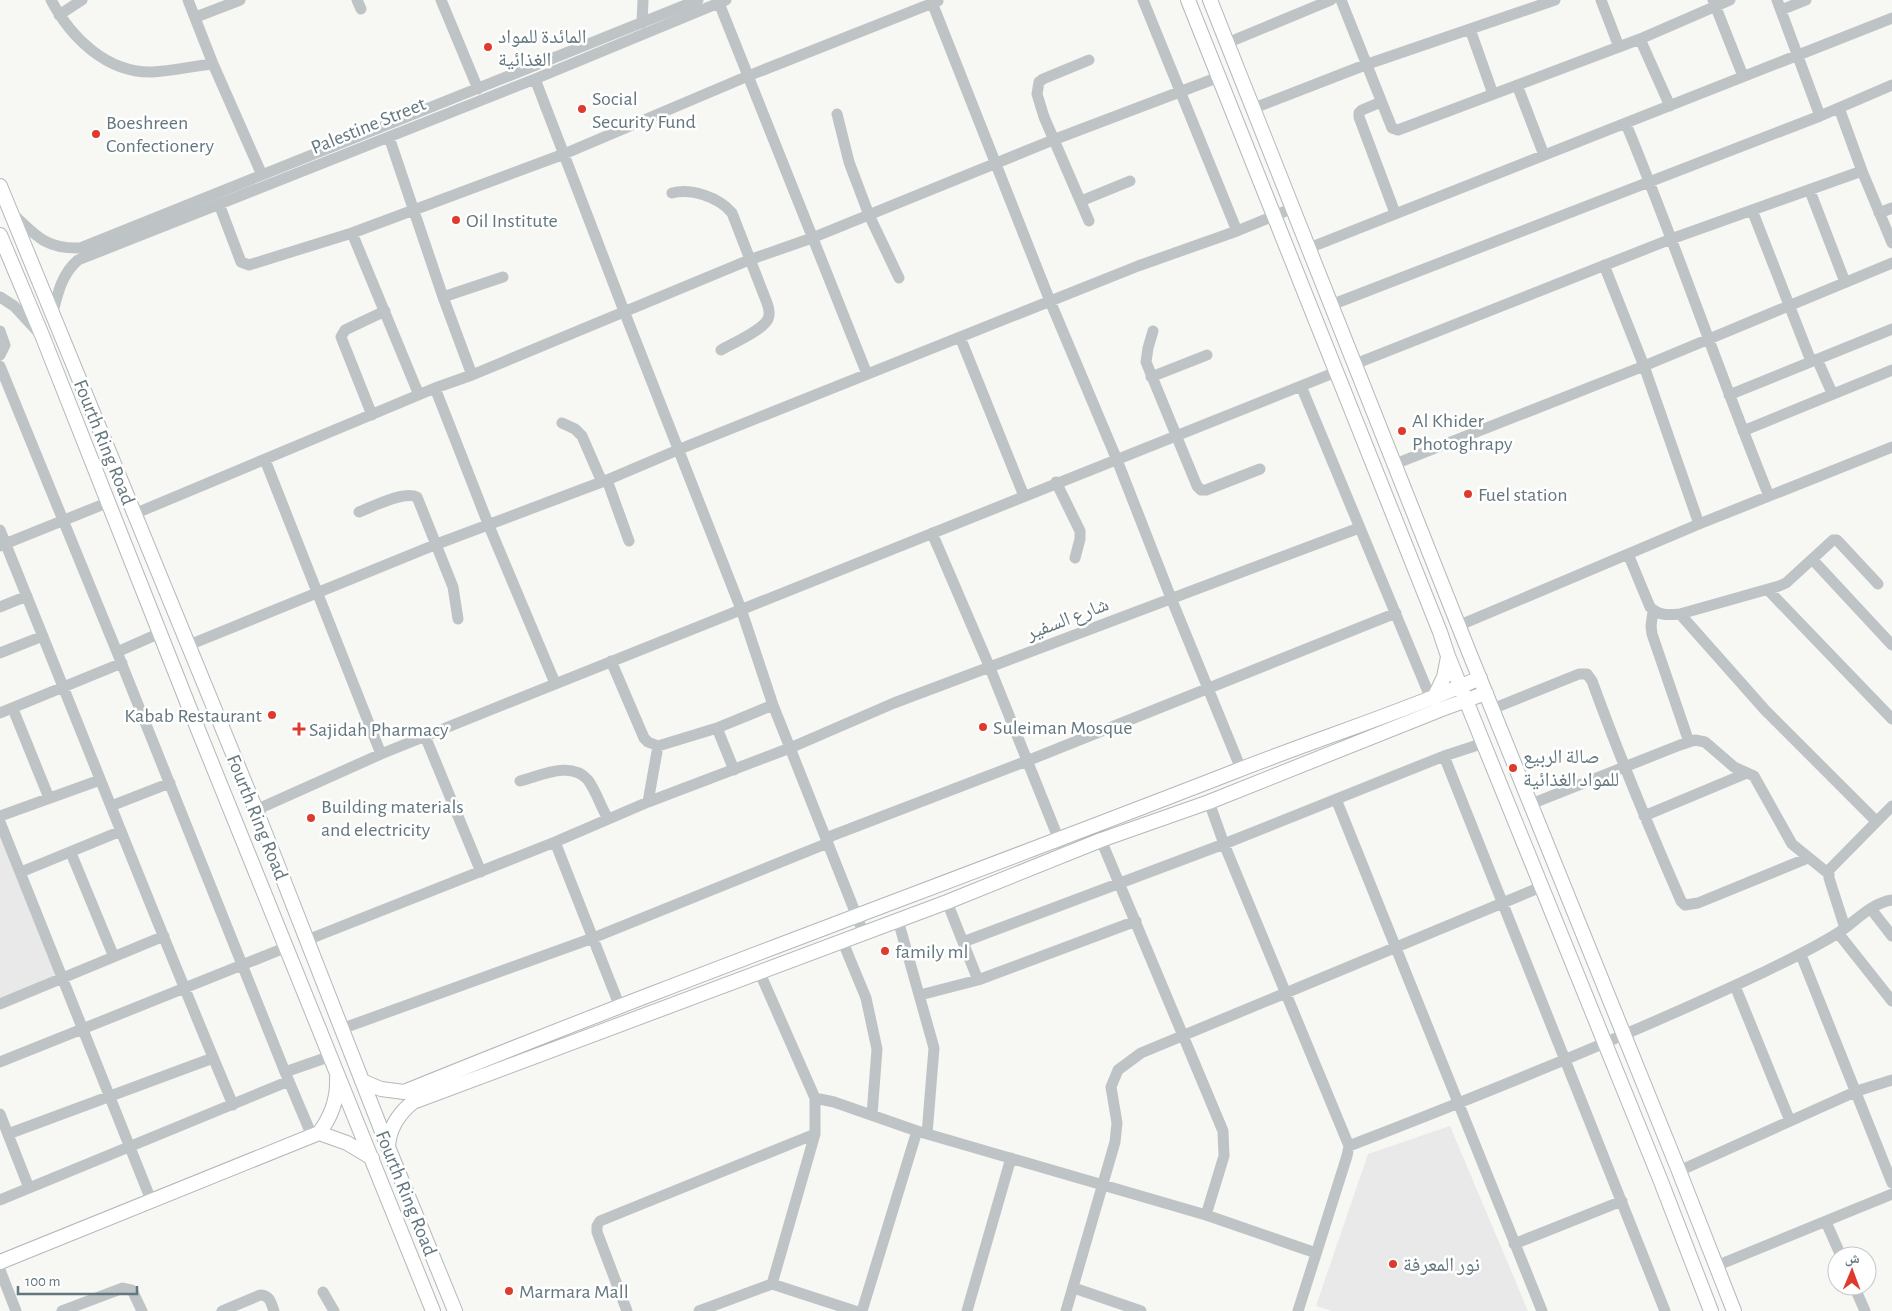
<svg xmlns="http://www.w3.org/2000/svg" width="1892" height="1311" viewBox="0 0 1892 1311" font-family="'Alegreya Sans','Noto Naskh Arabic',sans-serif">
	<rect width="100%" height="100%" fill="#f7f7f4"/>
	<path fill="#e8e9e8" d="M0 822 61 978 0 1003Z
		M1450 1126 1528 1311H1332L1316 1306 1368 1154Z"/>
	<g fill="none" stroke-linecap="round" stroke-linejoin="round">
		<g stroke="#b2b8bb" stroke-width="16">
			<path id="major" d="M1188 0 1440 632 1448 656 1660 1179 1711 1311
				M1210 0 1467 647 1679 1171 1734 1311
				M0 186 256 810 388 1147 455 1311
				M0 235 42 335 193 717 433 1311
				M1434 698 1444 677 1448 657
				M362 1081 381 1089 404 1092C679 980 959 879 1236 771 1317 739 1400 713 1480 678
				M319 1133 347 1143 372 1158
				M388 1147C389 1128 398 1114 413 1102L947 902 1101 840 1209 802 1442 709 1486 693
				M0 1262 319 1133C331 1117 338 1098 337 1078"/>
		</g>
		<path stroke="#bec4c6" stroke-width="11" d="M51 0C71 38 107 73 152 72 172 71 193 66 213 64
			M188 0 213 64 262 175
			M357 0 361 9
			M441 0 478 89
			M931 0 1050 301 1117 460 1171 598 1241 769
			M1143 0 1237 231
			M1341 0 1392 128 1398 130 1640 39 1730 0
			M1601 0 1619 47
			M1713 0 1743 76
			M1777 0 1820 116
			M719 3 867 374
			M1781 10 1806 0
			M59 15 82 0
			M196 17 240 0
			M642 23 643 0
			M1470 29 1493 94
			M1640 39 1670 106
			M1227 43 1331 0
			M1089 60 1043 79 1039 82 1037 94 1044 117 1089 221
			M535 79 624 311 741 609 773 705 863 932
			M1517 85 1544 155
			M1381 102 1362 110 1359 113V117L1395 213
			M1254 108 1365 65 1555 0
			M1839 108 1862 171 1892 243
			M837 114 849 162 869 215 899 278
			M1626 124C1677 247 1719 373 1769 496
			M389 137 443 297 472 375
			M1810 191 1845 282
			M672 193C691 188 719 197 732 213L767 303C769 308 770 314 768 319 762 331 733 343 721 350
			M1081 201 1130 181
			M219 204 241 262 249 265 352 233 564 154 748 76 938 1
			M1752 210 1811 361
			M1879 213 1892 208
			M13 214C36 236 46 249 80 248L698 0
			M352 233 419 395
			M1309 248 1892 18
			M1604 265 1644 366 1699 524
			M0 297 14 306 39 333
			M443 297 503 277
			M1331 305 1820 116 1892 85
			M53 312C58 292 62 274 78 260L535 79 726 0
			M0 331 5 345 0 355
			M1153 331 1148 348 1146 362 1197 486 1201 490H1206L1260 469
			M960 337 1024 496
			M1817 359 1832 393
			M1355 364 1671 239 1862 171
			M0 366 117 652 285 1072 312 1136
			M1151 377 1207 355
			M1301 386 1431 699
			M435 388 489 526 555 683
			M1729 395 1892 329
			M372 415 341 337 345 330 385 311
			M562 423 575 429 582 436 602 482
			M1743 431 1892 370
			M265 460 381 754
			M1395 464 1644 366 1892 263
			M607 480 629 541
			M1056 482 1080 531V539L1075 558
			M359 512C372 507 404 490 417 497L453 587 458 619
			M134 514 435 388 472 375 749 260 812 238 1053 140 1219 77
			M0 530C78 722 153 915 233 1105
			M932 533 990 668 1065 855
			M0 546 109 502
			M1628 554 1650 607C1658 616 1669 615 1680 614L1779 586 1786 583 1833 540H1837L1878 584
			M1812 559 1892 645
			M1768 590 1892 719
			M0 607 27 596
			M1653 611 1651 626 1652 634 1689 742
			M1680 614 1765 710 1876 821
			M1460 625 1699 524 1892 447
			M189 645 437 544 607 480 680 449 1138 266 1237 231 1293 208
			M117 652 160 633
			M0 653 43 636
			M611 661 644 738 648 742 658 746 717 728 773 705
			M13 709 49 798
			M1492 709 1579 674H1587L1592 681C1619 755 1649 828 1681 901L1685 905 1698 903 1808 858
			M0 713 122 663
			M717 728 734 770
			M425 736 481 872
			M1444 756 1665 1311
			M520 781C540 776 571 760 588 780 596 791 601 807 608 819
			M1336 799 1542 1311
			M648 802 658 746
			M1209 802 1224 844 1349 1146 1347 1156 1298 1311
			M1531 804 1680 745 1695 740 1705 742 1734 767 1754 776 1792 844 1829 874
			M111 806 170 783
			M256 810 381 754 505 704 1336 372
			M0 816 100 780
			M1644 816 1747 773
			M0 822 151 1200
			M826 838 1027 761 1396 613
			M1101 840 1223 1131 1224 1156 1206 1215
			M555 842 620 1007
			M71 853 114 957
			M21 872 121 831
			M947 902 978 980
			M1871 909 1892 936
			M898 920 934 1048 927 1134
			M1845 928 1829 878V870L1892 806
			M1838 933 1892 1001
			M307 940 555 842 648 802 790 748 894 703 1359 528
			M842 940 866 998 877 1049 872 1115
			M963 942 1224 844 1444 756 1484 743
			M1801 955 1892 1183
			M759 971 815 1098V1134L772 1284
			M1735 986 1790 1121
			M920 995 978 980 1136 921
			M0 1004 164 936
			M341 1029 593 938 828 843
			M0 1062 287 947
			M285 1072 331 1056
			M815 1098 834 1102 917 1131
			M0 1114 29 1188
			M8 1134 213 1058
			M1349 1146C1489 1092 1628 1036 1764 972 1789 960 1814 948 1838 933 1855 922 1871 903 1892 900
			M1679 1171 1857 1091 1892 1080
			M0 1200 289 1081
			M1826 1222 1841 1256
			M1514 1244 1622 1201
			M1716 1266 1892 1194
			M0 1270 16 1311
			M1854 1286 1865 1311
			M1074 1288 1141 1311
			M323 1292 334 1311
			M62 1311 123 1288 132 1290 142 1311
			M222 1311 260 1295C270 1295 271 1303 274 1311
			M627 1311 597 1232V1226L600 1221 815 1134
			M699 1311 772 1284 855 1311
			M862 1311 917 1131 1206 1215 1316 1253
			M967 1311 1011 1158
			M1066 1311 1115 1142 1117 1123 1111 1087 1118 1070 1141 1053 1541 887"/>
		<use href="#major" stroke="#fff" stroke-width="14"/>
	</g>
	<g fill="#de3b2e" stroke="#fff" stroke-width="2">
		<circle cx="488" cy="47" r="5"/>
		<circle cx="582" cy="109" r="5"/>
		<circle cx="96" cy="134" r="5"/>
		<circle cx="456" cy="220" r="5"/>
		<circle cx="1402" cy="431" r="5"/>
		<circle cx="1468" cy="494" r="5"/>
		<circle cx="272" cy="715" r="5"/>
		<circle cx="983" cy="727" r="5"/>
		<path d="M296.5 721.5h5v5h5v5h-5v5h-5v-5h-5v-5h5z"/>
		<circle cx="1513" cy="768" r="5"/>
		<circle cx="311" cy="818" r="5"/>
		<circle cx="885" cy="951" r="5"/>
		<circle cx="1393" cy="1264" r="5"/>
		<circle cx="509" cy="1291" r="5"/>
	</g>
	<g text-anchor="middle" stroke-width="5" stroke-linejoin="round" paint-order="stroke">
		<g font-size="20" fill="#63777e" stroke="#fff" text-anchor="start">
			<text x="498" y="43">المائدة للمواد<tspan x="498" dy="23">الغذائية</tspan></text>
			<text x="592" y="105">Social<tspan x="592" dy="23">Security Fund</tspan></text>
			<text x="106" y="129">Boeshreen<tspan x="106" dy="23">Confectionery</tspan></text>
			<text x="466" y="227">Oil Institute</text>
			<text x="1412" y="427">Al Khider<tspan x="1412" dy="23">Photoghrapy</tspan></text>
			<text x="1478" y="501">Fuel station</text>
			<text x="262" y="722" text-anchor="end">Kabab Restaurant</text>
			<text x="993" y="734">Suleiman Mosque</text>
			<text x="309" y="736">Sajidah Pharmacy</text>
			<text x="1523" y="763">صالة الربيع<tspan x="1523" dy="23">للمواد الغذائية</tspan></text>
			<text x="321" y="813">Building materials<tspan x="321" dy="23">and electricity</tspan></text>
			<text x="895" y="958">family ml</text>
			<text x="1403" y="1271">نور المعرفة</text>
			<text x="519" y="1298">Marmara Mall</text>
		</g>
		<g font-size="20" fill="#63777e" stroke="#fff">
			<text transform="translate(368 125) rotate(-22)" y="7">Palestine Street</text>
			<text transform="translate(105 442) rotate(68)" y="7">Fourth Ring Road</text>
			<text transform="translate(1067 618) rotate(-21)" y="7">شارع السفير</text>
			<text transform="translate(258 817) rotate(68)" y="7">Fourth Ring Road</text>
			<text transform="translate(407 1193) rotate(68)" y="7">Fourth Ring Road</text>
		</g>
	</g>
	<g transform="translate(1852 1271) rotate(1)"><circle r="24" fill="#ffffff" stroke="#c1c9cb"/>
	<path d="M0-4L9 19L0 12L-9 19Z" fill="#de3b2e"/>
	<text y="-8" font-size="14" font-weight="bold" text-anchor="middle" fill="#63777e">ش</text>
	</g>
	<path d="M18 1286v8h119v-8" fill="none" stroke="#63777e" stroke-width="2.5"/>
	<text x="25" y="1286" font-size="15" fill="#63777e" stroke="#ffffff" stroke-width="4" paint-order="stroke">100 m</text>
</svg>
